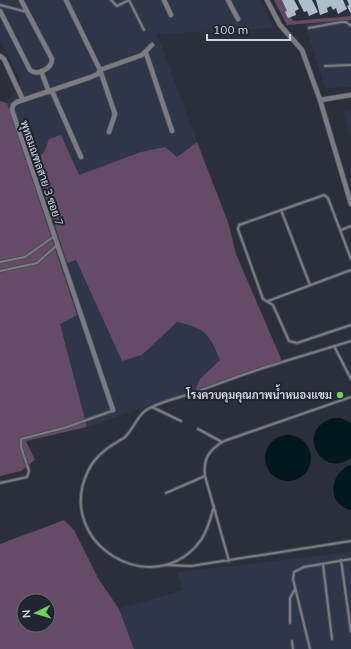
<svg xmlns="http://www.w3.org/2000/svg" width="351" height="649" viewBox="0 0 351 649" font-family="Mulish,Sarabun,sans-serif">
	<rect width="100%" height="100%" fill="#2b2f3c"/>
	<path fill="#303649" d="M0 0H260L274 28 157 34 197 142 177 157 164 147 141 152 79 176 49 139 44 152 34 162 27 165 7 103 21 82 0 39Z
		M351 20V87L325 88 305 24Z
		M351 111V139L343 112Z
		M76 260 122 361 142 355 177 322 197 326 211 339 220 360 200 379 195 390 87 427 60 323 59 265Z
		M351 552V649H134L119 609 183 590 177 572Z"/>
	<path fill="#654b66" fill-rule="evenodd" d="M274 0H283L293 21 351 16V20L287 25Z
		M0 101 7 103 77 315 60 324 87 427 26 441 35 460 21 471 0 476Z
		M61 135 79 175 141 152 165 147 177 157 197 142 228 222 236 254 282 361 195 390 200 379 220 360C209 333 205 328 177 322L142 355 122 361 76 260 67 263 34 162 44 152 49 139Z
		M64 520 74 530 98 578 119 609 134 649H0V544ZM24 601H48V625H24Z"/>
	<path fill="#01181f" d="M333 418H341L351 423V458C322 480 294 430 333 418Z
		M265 458a23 23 0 1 1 46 0a23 23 0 1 1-46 0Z
		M351 465V510C326 505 329 472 351 465Z"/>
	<path fill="#aebdca" d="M282 0H294L299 9 295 11 296 15 288 18 285 12 287 11Z
		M298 0H312L318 12 309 16 307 11 304 12Z
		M316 0H328L331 6 327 8 328 12 320 15Z
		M328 0H343L347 9 338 14 336 8 333 10Z
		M347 0H351V14L347 6 349 5Z"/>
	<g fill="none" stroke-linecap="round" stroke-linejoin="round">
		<g stroke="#494d59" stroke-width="4">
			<path id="lane" d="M111 0 117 6 129 0
				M129 0 144 30
				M0 5 27 12
				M309 28 341 22H346L351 26
				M325 66 351 65
				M281 210 310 285
				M341 230 351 226
				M351 259 328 198 324 195 239 225 238 229 263 299 273 305 289 341 297 343 351 325
				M0 262 25 257 53 237
				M0 271 37 263 57 245
				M268 301 351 270
				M334 346 351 379
				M152 407 181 421
				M198 429 222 442
				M0 483 27 477 29 471 21 447V439L64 428 112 411
				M166 493 205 476
				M214 506C211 517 208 530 201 540 154 604 53 543 88 471 94 458 105 449 117 442 120 440 123 439 125 437 133 430 136 418 145 411 157 402 182 397 196 392 223 382 249 372 276 364 301 356 326 349 351 341
				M341 560 351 632
				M229 561 205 476C203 458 209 450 224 441L351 397
				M323 564 332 639
				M166 565 191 566 351 541
				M290 623V598L295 589
				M292 641 293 649
				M310 649 293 579 294 572 304 567 351 559"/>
		</g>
		<g stroke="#494d59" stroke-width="6">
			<path id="street" d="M66 0 100 70 98 74 91 77 17 102 13 105 12 110 113 410
				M164 0 171 15
				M228 0 238 19
				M267 0 280 25 302 50 320 100 351 204
				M0 11 30 70C37 76 52 69 52 59L21 0
				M146 53 172 131
				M0 56 4 59 23 100
				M41 71 49 92
				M52 91 81 157
				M320 100 351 95
				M109 132 115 114 100 70 142 55 152 45"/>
		</g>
		<use href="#lane" stroke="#7d7b82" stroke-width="2"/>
		<use href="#street" stroke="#7d7b82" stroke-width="4.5"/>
	</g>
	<circle fill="#74d25b" stroke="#212532" stroke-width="1.5" cx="340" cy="395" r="4"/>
	<g text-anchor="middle" stroke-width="4" stroke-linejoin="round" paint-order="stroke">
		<g font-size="11" fill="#d2d4dd" stroke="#212532">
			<text transform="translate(42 173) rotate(71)" y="4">พุทธมณฑลสาย 3 ซอย 7</text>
		</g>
		<g font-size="11" font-weight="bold" fill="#d2d4dd" stroke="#212532" text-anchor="end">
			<text x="332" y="399">โรงควบคุมคุณภาพน้ำหนองแขม</text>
		</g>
	</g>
	<g transform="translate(36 613) rotate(265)"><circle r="19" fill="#212532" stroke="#686b76"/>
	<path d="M0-3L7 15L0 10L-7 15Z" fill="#74d25b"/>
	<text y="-6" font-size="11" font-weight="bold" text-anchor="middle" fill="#d2d4dd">N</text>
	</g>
	<path d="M207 34v6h83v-6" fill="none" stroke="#d2d4dd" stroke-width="2"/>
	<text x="213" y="34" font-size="12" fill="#d2d4dd" stroke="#212532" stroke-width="3" paint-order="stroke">100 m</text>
</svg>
